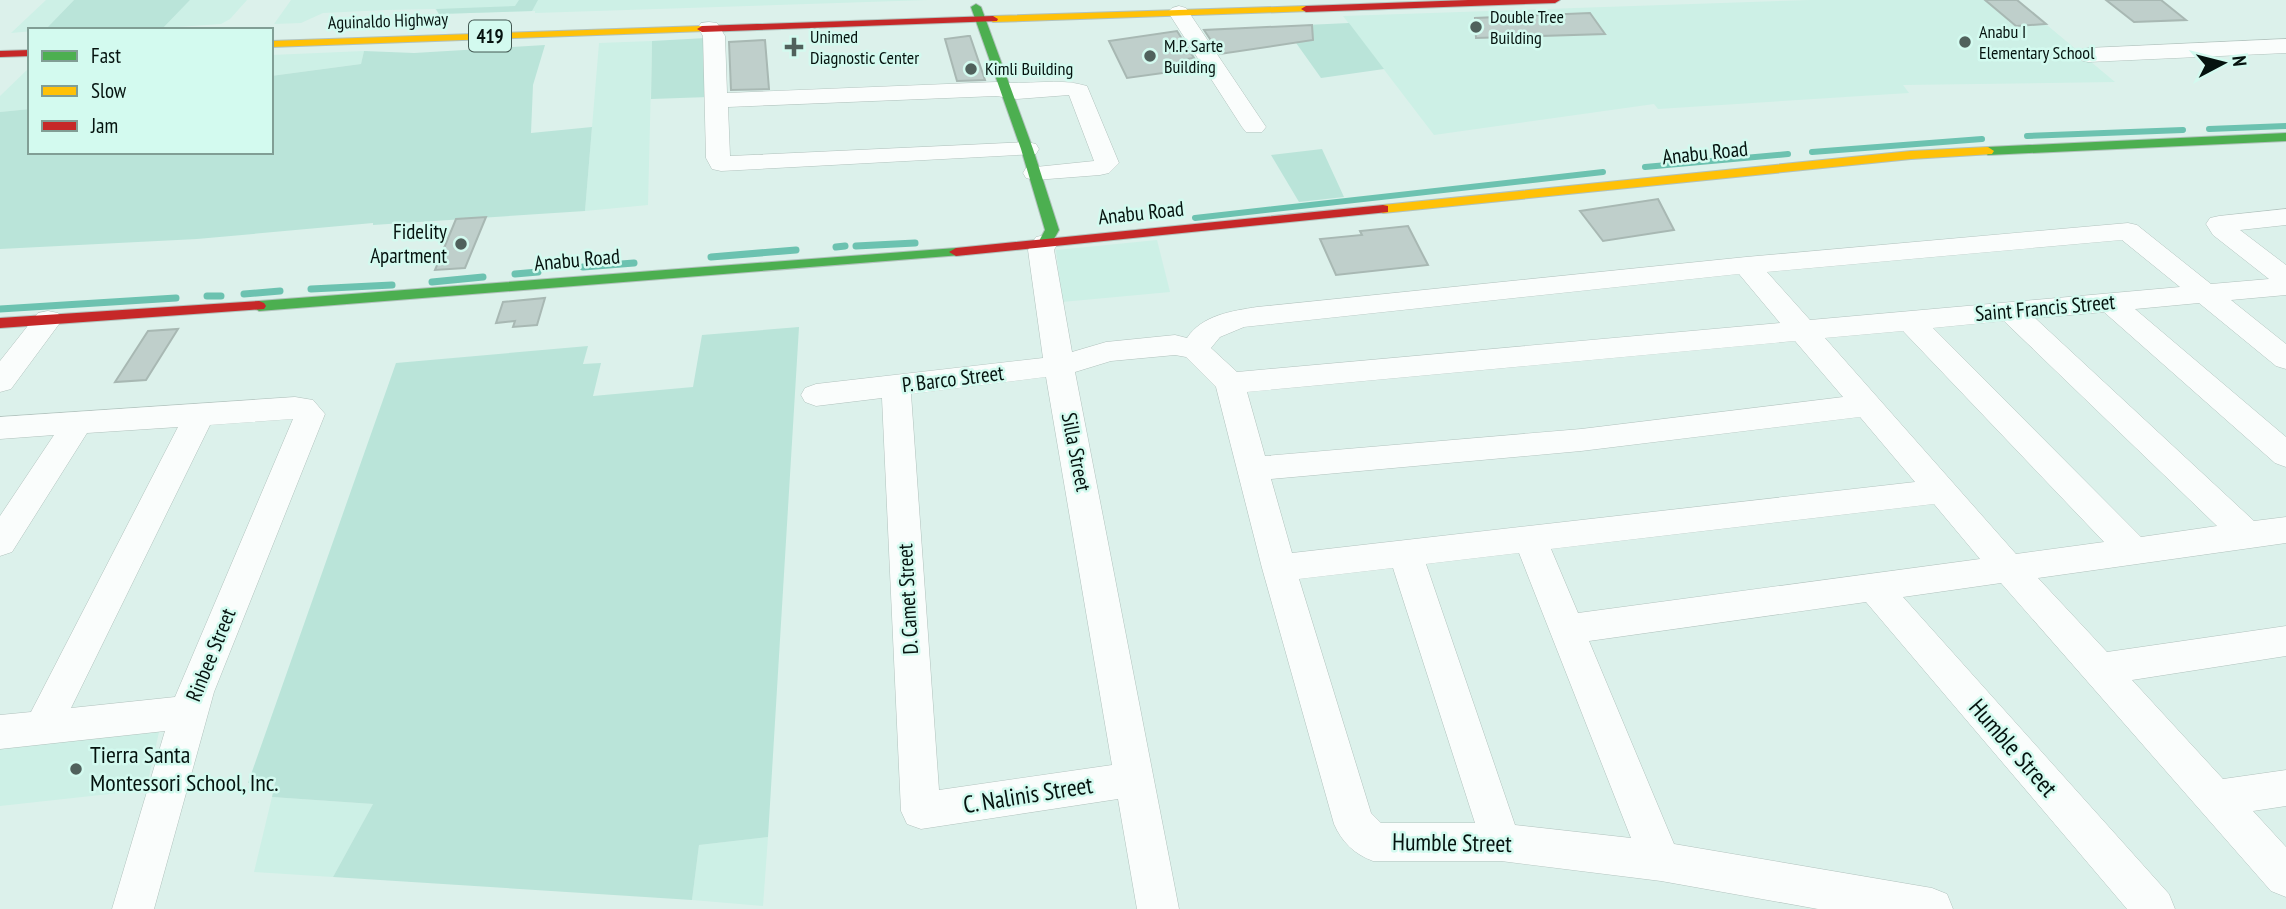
<svg xmlns="http://www.w3.org/2000/svg" width="2286" height="909" viewBox="0 0 2286 909" font-family="'PT Sans Narrow',sans-serif">
	<rect width="100%" height="100%" fill="#dcf1eb"/>
	<path fill="#cdf0e6" d="M46 0H74L45 30 11 33Z
		M190 0H247L230 19 221 24 163 28Z
		M291 0H928L535 13V11L439 14 435 9 386 10 323 13 301 23 274 24Z
		M1810 0H2017L2115 82 1903 85 1909 93 1658 109 1654 104 1434 135 1343 16Z
		M652 41 648 205 585 211 599 43Z
		M364 51 361 64 271 76V55Z
		M30 67V109L0 112V96Z
		M1157 240 1170 292 1062 302 1056 250Z
		M159 732 146 790 0 806V747Z
		M272 797 373 804 333 877 254 872Z
		M768 837 763 906 692 900 699 845Z"/>
	<path fill="#bae4d9" d="M74 0H190L163 28 45 30Z
		M519 0H538L532 11 439 14 436 9 515 6Z
		M1349 23 1384 69 1321 78 1284 26Z
		M706 38 709 97 651 99 652 41Z
		M545 45 533 85 531 133 592 127 585 211 373 225V223L197 239 0 249V112L30 109V152H271V76L361 64 364 51 414 53Z
		M1322 149 1344 197 1299 202 1271 155Z
		M799 327 768 837 699 845 692 900 333 877 373 804 272 797 276 778 248 783 396 363 588 346 583 364 601 363 593 396 693 387 702 335Z"/>
	<g fill="none" stroke-linecap="round" stroke-linejoin="round">
		<path stroke="#6cc2b0" stroke-width="6" d="M2209 129 2286 126
			M2027 136 2183 130
			M1812 152 1982 139
			M1645 167 1788 154
			M1195 218 1603 172"/>
		<path stroke="#6cc2b0" stroke-width="7" d="M856 246 915 243
			M836 247 845 246
			M711 257 796 250
			M583 267 634 263
			M515 274 538 272
			M432 282 483 277
			M311 289 392 285
			M244 294 280 291
			M207 296H221
			M0 309 176 298"/>
	</g>
	<path fill="#bfcfcb" stroke="#a8b8b3" stroke-width="2" d="M1985 0H2017L2046 24 2016 26Z
		M2106 0H2161L2186 20 2134 22Z
		M1590 13 1605 34 1476 38 1475 18Z
		M1312 25 1313 40 1220 54 1204 30Z
		M1177 31 1194 58 1186 59 1192 69 1127 78 1109 41Z
		M968 36H970L985 80 957 81 945 39Z
		M765 40 769 89 731 90 729 42Z
		M1658 199 1674 230 1603 241 1580 211Z
		M486 217 465 268 435 270 456 219Z
		M1408 226 1428 265 1336 275 1320 239 1362 235 1360 231Z
		M545 298 537 325 513 327 515 321 496 323 503 302Z
		M178 329 146 380 115 382 148 331Z"/>
	<g fill="none" stroke-linecap="round" stroke-linejoin="round">
		<g stroke="#b1c2bd" stroke-width="1">
			<path id="street" d="M1179 6 1186 8 1266 127 1262 132H1246L1242 127 1168 12 1172 8Z
				M709 22 717 23 725 36 727 93 996 82C1026 86 1058 77 1087 86L1119 163 1109 173 1100 175 1035 180 1026 178 1023 173 1026 168 1094 161 1069 95 1017 99 996 96 728 107 730 156 1027 142 1036 144 1039 149 1036 154 721 171 712 169 706 158 703 36 698 28 701 23Z
				M2286 39V53L2088 62 2080 60 2077 55 2080 50 2088 48Z
				M2286 209V225L2240 230 2286 265V295L2231 300 2286 344V369L2276 366 2199 303 2135 309 2286 437V467L2275 463 2104 312 2035 318 2254 521 2286 517V543L2038 578 2107 652 2286 626V656L2132 680 2223 779 2286 770V806L2253 811 2286 847V897L2271 891 2001 583 1903 597 2169 894 2175 909H2127L1866 602 1589 641 1674 844 1932 888 1947 894 1953 909H1818L1661 881 1501 861H1373C1354 854 1342 842 1334 824L1262 568 1216 387 1186 357 1175 355 1111 361 1075 372 1179 909H1137L1118 799 921 829 907 824 901 811 882 398 816 406 805 402 801 395 805 388 816 384 1043 358 1028 250 1036 237 1045 235 1054 237 1058 243 1054 250 1072 352 1106 342 1175 335 1187 338C1202 315 1232 311 1257 307L1746 257 2128 223 2137 225 2211 284 2269 279 2213 235 2206 224 2210 218 2219 216ZM2122 240 2180 287 1810 320 1767 272ZM1739 274 1780 323 1237 372 1211 348 1220 337 1244 327ZM2004 321 2217 526 2141 537 1933 328ZM1903 331 2104 542 2016 554 1825 338ZM1795 341 1843 397 1581 429 1265 456 1247 392ZM1046 377 1112 765 939 790 911 394ZM1860 417 1915 482 1292 553 1271 479 1581 451ZM1934 504 1980 559 1578 613 1551 549ZM1519 553 1631 838 1515 825 1426 564ZM1393 568 1475 823H1381L1371 813 1299 579Z
				M48 311 58 313 62 320 11 389 0 392V361L38 313Z
				M295 397 313 400 325 414 214 692 154 909H112L165 731 0 749V715L31 712 178 427 87 433 12 552 0 556V516L54 435 0 439V417ZM293 419 175 697 71 708 210 425Z"/>
		</g>
		<g stroke="#b1c2bd" stroke-width="2">
			<path id="fast" d="M976 4 981 7 1033 149 1059 230 1050 246H1040L1038 243 1045 230 1021 149 971 7Z
				M2286 133V141L1988 155 1982 151 1988 147Z
				M956 248 963 252 961 255 259 311 252 306 259 301Z"/>
		</g>
		<g stroke="#b1c2bd" stroke-width="2">
			<path id="slow" d="M1306 6 1311 9 1310 11 993 22 988 19 993 16Z
				M702 26 707 29 706 31 271 47V41Z
				M1988 147 1994 151 1992 154 1911 159 1383 213 1377 209 1383 205 1911 151Z"/>
		</g>
		<g stroke="#b1c2bd" stroke-width="2">
			<path id="jam" d="M1468 0H1560L1555 3 1306 12 1301 9 1306 6Z
				M993 16 998 19 997 21 702 32 697 29 702 26Z
				M30 50V56L0 57V51Z
				M1383 205 1388 206V212L956 256 949 252 956 248Z
				M259 301 264 303 266 306 264 309 0 328V318Z"/>
		</g>
		<use href="#street" fill="#fafdfc" fill-rule="evenodd"/>
		<use href="#fast" fill="#4caf50" fill-rule="evenodd"/>
		<use href="#slow" fill="#ffc107" fill-rule="evenodd"/>
		<use href="#jam" fill="#c62828" fill-rule="evenodd"/>
	</g>
	<g fill="#50615c" stroke="#d3faef" stroke-width="2.5">
		<circle cx="1476" cy="27" r="7"/>
		<circle cx="1965" cy="42" r="7"/>
		<path d="M790.5 36.5h7v7h7v7h-7v7h-7v-7h-7v-7h7z"/>
		<circle cx="1150" cy="56" r="7"/>
		<circle cx="971" cy="69" r="7"/>
		<circle cx="461" cy="244" r="7"/>
		<circle cx="76" cy="769" r="7"/>
	</g>
	<g text-anchor="middle" stroke-width="5" stroke-linejoin="round" paint-order="stroke">
		<g font-size="18" fill="#05130f" stroke="#d3faef" text-anchor="start">
			<text x="1490" y="23">Double Tree<tspan x="1490" dy="21">Building</tspan></text>
			<text x="1979" y="38">Anabu I<tspan x="1979" dy="21">Elementary School</tspan></text>
			<text x="810" y="43">Unimed<tspan x="810" dy="21">Diagnostic Center</tspan></text>
			<text x="1164" y="52">M.P. Sarte<tspan x="1164" dy="21">Building</tspan></text>
			<text x="985" y="75">Kimli Building</text>
		</g>
		<g font-size="18" fill="#05130f" stroke="#d3faef">
			<text transform="translate(388 21) rotate(-2)" y="6">Aguinaldo Highway</text>
		</g>
		<rect fill="#d3faef" stroke="#435852" stroke-width="2" x="469" y="20.5" width="42" height="31" rx="5"/>
		<g font-size="19" font-weight="bold" fill="#05130f">
			<text x="490" y="43">419</text>
		</g>
		<g font-size="21" fill="#05130f" stroke="#d3faef">
			<text transform="translate(1705 153) rotate(-6)" y="7">Anabu Road</text>
			<text transform="translate(1141 213) rotate(-6)" y="7">Anabu Road</text>
			<text transform="translate(577 260) rotate(-5)" y="7">Anabu Road</text>
			<text transform="translate(2045 308) rotate(-5)" y="7">Saint Francis Street</text>
			<text transform="translate(953 379) rotate(-7)" y="7">P. Barco Street</text>
			<text transform="translate(1076 452) rotate(79)" y="7">Silla Street</text>
			<text transform="translate(908 599) rotate(-93)" y="7">D. Camet Street</text>
			<text transform="translate(211 655) rotate(-68)" y="7">Rinbee Street</text>
		</g>
		<g font-size="21" fill="#05130f" stroke="#d3faef" text-anchor="end">
			<text x="447" y="239">Fidelity<tspan x="447" dy="24">Apartment</tspan></text>
		</g>
		<g font-size="24" fill="#05130f" stroke="#d3faef">
			<text transform="translate(2013 748) rotate(49)" y="8">Humble Street</text>
			<text transform="translate(1028 795) rotate(-9)" y="8">C. Nalinis Street</text>
			<text transform="translate(1452 843) rotate(1)" y="8">Humble Street</text>
		</g>
		<g font-size="24" fill="#05130f" stroke="#d3faef" text-anchor="start">
			<text x="90" y="763">Tierra Santa<tspan x="90" dy="28">Montessori School, Inc.</tspan></text>
		</g>
	</g>
	<rect x="28" y="28" width="245" height="126" fill="#d3faef" stroke="#819e95" stroke-width="2"/>
	<rect x="42" y="51" width="35" height="10" fill="#4caf50" stroke="#819e95" stroke-width="2"/>
	<text x="91" y="63" font-size="21" fill="#05130f">Fast</text>
	<rect x="42" y="86" width="35" height="10" fill="#ffc107" stroke="#819e95" stroke-width="2"/>
	<text x="91" y="98" font-size="21" fill="#05130f">Slow</text>
	<rect x="42" y="121" width="35" height="10" fill="#c62828" stroke="#819e95" stroke-width="2"/>
	<text x="91" y="133" font-size="21" fill="#05130f">Jam</text>
	<g transform="translate(2223 63) rotate(83)" stroke="#d3faef" stroke-width="5" paint-order="stroke">
	<path d="M0-5L12 26L0 18L-12 26Z" fill="#05130f"/>
	<text y="-10" font-size="19" font-weight="bold" text-anchor="middle" fill="#05130f">N</text>
	</g>
</svg>
